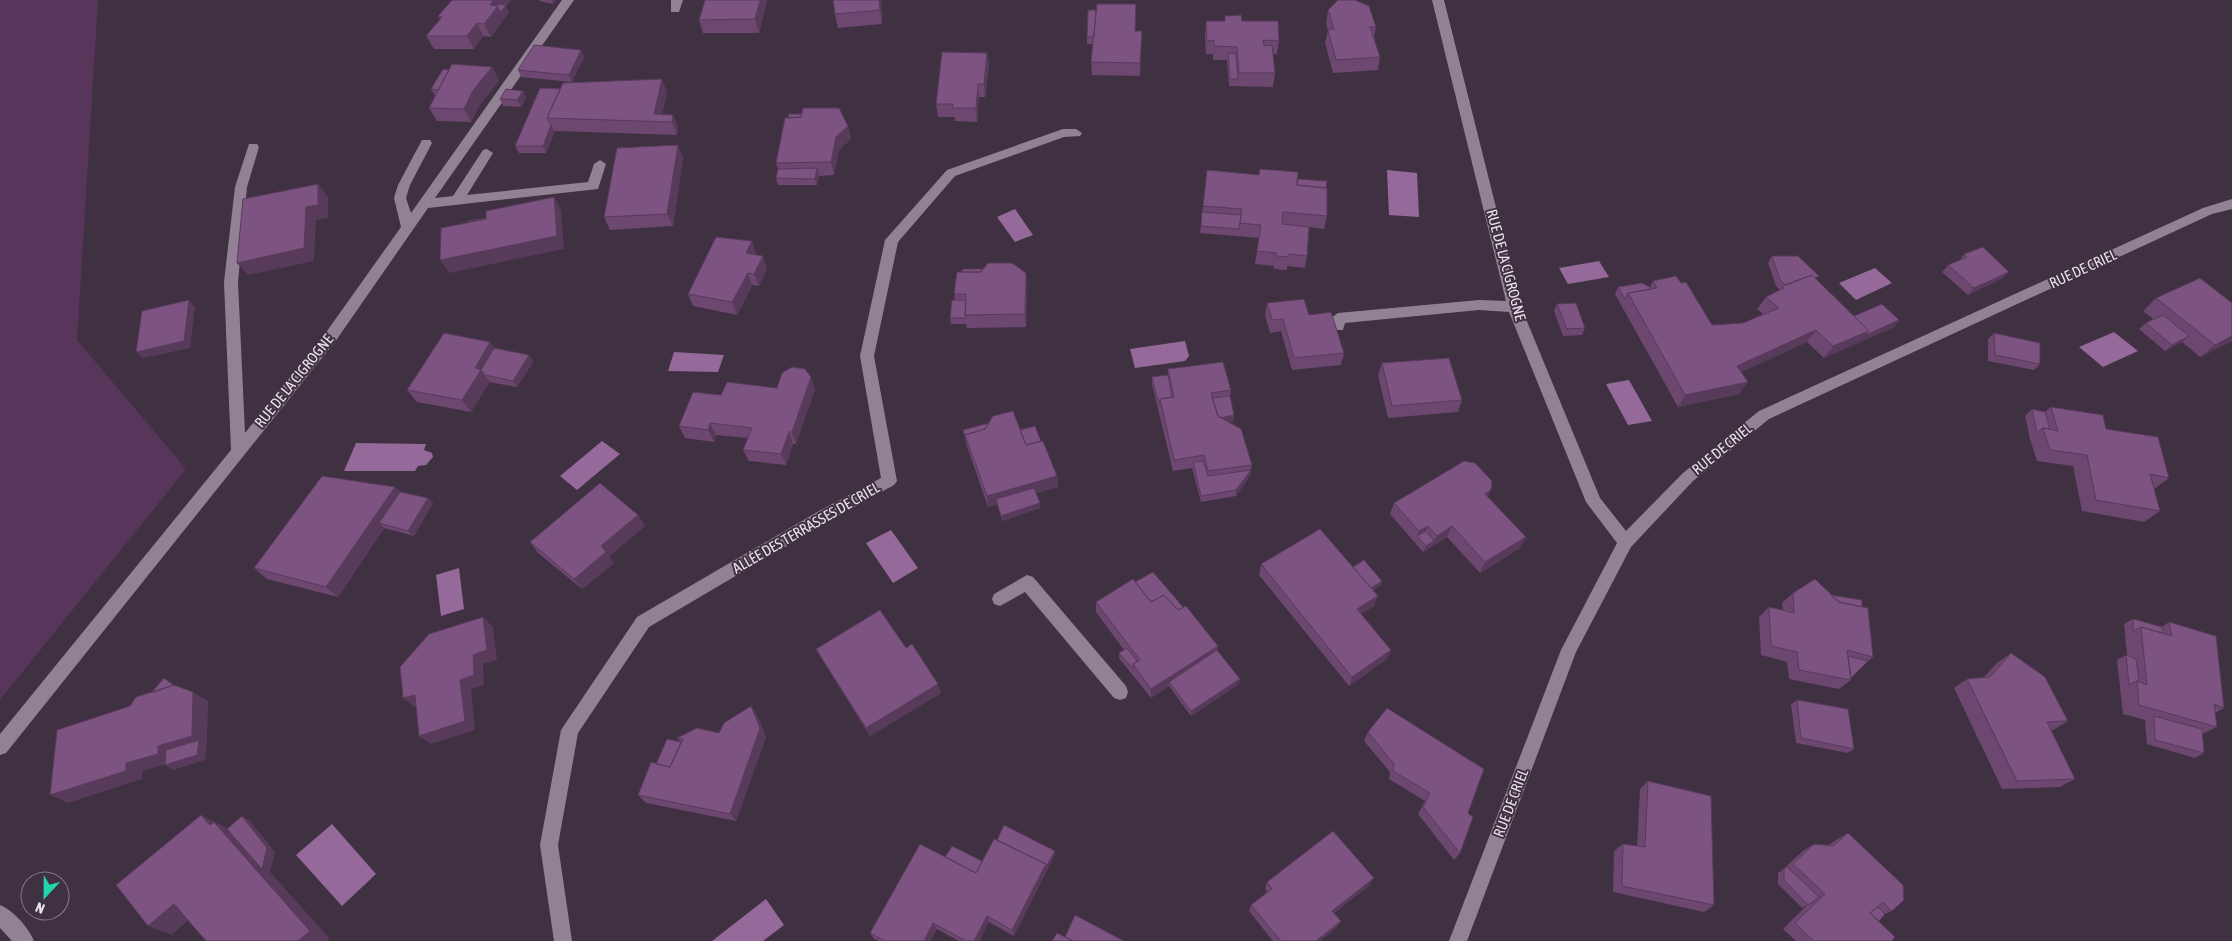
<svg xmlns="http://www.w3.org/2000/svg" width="2232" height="941" viewBox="0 0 2232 941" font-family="'Asap Condensed',sans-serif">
	<rect width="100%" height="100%" fill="#3f3141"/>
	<path fill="#58365c" d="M0 0H98L77 340 186 469 0 700Z"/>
	<path fill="#95699a" d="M1387 170 1417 173 1419 217 1389 215Z
		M1015 209 1033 235 1015 242 997 217Z
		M1599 261 1609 277 1568 284 1559 268Z
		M1875 268 1892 283 1856 300 1839 283Z
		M2114 332 2138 351 2103 367 2079 347Z
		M1185 341 1189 356 1185 361 1135 368 1130 349Z
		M674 352 724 355 718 372 668 371Z
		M1629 380 1652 421 1628 425 1606 384Z
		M602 441 620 454 577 490 560 476Z
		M356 443 426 444 424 450 432 453 433 457 426 465 418 466 415 471H344Z
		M891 530 918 568 893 583 866 543Z
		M459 568 464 609 441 616 436 575Z
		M332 824 376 874 342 906 296 855Z
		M766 899 784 925 763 941H712Z"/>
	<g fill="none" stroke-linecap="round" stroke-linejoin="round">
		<path fill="#928194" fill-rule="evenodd" d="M562 0H574L435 198 453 196 483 150 487 149 493 153 467 195 588 182 594 164 600 160 606 164 598 189 428 208 337 339 6 753 0 755V734L231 450 224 282 235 187 249 144H257L259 147 247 187 238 282 245 433 327 331 401 227 394 198 398 185 422 140H430L432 143 410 185 406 198 411 213Z
			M671 0H683L679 12H671Z
			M1432 0H1444L1521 307 1600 498 1626 531 1683 473 1759 411 2203 208 2232 199V209L2212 214 1769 419 1693 481 1631 547 1576 652 1467 941H1449L1561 650 1617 543 1586 502 1509 312 1479 310 1345 323 1343 330H1333L1331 318 1338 313 1479 300 1506 301Z
			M1063 129H1076L1082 133 1080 136 1064 137 955 176 898 242 874 356 897 481 894 485 829 521 649 627 578 733 558 845 572 941H554L540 845 561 730 637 617 819 511 881 478 860 356 885 240 947 170Z
			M1027 575 1033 577 1126 686 1128 692 1126 698 1120 700 1114 698 1025 592 1000 606 994 604 992 599 994 594Z
			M0 905C13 910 29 928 34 941H12L0 928Z"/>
	</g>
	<path fill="#6c4770" d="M511 0 506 6 509 12 504 19 491 37 483 36 474 49H434L426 36 440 19 438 16Z
		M539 0H556L553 4 539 1Z
		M767 0 759 33H703L699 20Z
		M881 0 882 24 838 28 835 14Z
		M1328 10 1376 27 1374 37 1380 57 1378 70 1333 73 1325 43 1328 30 1326 24Z
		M1206 21H1242L1279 41 1277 54H1272L1275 73 1273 87 1229 86 1227 60H1213V54H1206L1205 35Z
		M1135 31H1142L1140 76 1092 75 1091 62 1093 44H1087V37Z
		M581 50 584 57 572 82 521 77 518 70Z
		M987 53 989 66 985 97H979L977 122 955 121V117H938L936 104Z
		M492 67 499 81 479 106 471 122 437 121 429 108 435 96 431 89 449 70Z
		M540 88 667 92 662 114 673 115 678 128 677 135 555 131 546 153H519L515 146Z
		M523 91 526 98 521 107 503 106 500 99Z
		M848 126 851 139 839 150 834 175 819 176 817 185H778L776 178 778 169 776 163Z
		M683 158 673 226 610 230 604 217Z
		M1207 170 1297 179 1327 216 1324 229 1309 227 1307 256 1305 268 1287 266V270L1274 269V266L1255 264 1259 238 1200 233Z
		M752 241 756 254V255L767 269 759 286 752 285 737 315 693 306 688 294Z
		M1964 254 2003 278 1968 295 1942 272 1948 265 1959 261Z
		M1772 256 1816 280 1854 316 1899 320 1894 327 1824 358 1807 342 1741 372 1739 394 1678 407 1615 294 1618 287H1650L1653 281 1681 283 1712 325 1743 323 1763 314 1757 309 1766 297 1780 290 1776 286 1768 263Z
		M1026 273 1027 285 1026 327 967 328 966 324H951L950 318 955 300 954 294Z
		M2156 298 2232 303V341L2200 357 2182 342 2165 351 2139 329 2146 323 2153 319 2143 311Z
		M1267 303 1309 315 1344 353 1341 365 1292 370 1281 331 1270 333 1265 315Z
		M1557 304 1585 328 1582 335 1563 336 1554 311Z
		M1994 333 2040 364 2034 370 1988 361V339Z
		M490 342 494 348 529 355 533 362 517 387 489 382 471 412 417 402 407 390Z
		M1382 363 1462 400 1458 412 1388 418 1378 375Z
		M1168 369 1231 390 1230 396 1234 421 1228 422 1252 465 1250 476 1236 496 1201 502 1192 468 1173 471 1152 384V377L1168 375Z
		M777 388 815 389 796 444H793L786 465 749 461 743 450 748 438 716 435 714 442 685 438 679 426 721 395Z
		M2051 407 2106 429 2169 478 2154 489 2160 511 2144 522 2082 511 2073 466 2037 461 2030 439 2025 416 2032 409 2045 412Z
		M963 430H1020L1041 441 1057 476 1058 487 1036 493 1040 503V508L1002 521 997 504 988 507 967 446Z
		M395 487 400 492 428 498 433 503 414 536 384 528 338 597 267 579 254 568Z
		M1488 497 1526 537 1520 548 1480 573 1447 537 1423 552 1390 514 1394 503Z
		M638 515 645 526 609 556 614 563 582 589 538 553 530 542Z
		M1261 564 1353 567 1382 581 1380 586 1373 590 1374 606 1361 614 1387 659 1349 686 1259 575Z
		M1135 582 1183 607 1218 646 1217 650 1239 684 1191 716 1169 686 1151 698 1119 658V653L1124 650 1096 612V602Z
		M1793 593 1831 595 1862 607 1873 657 1868 661 1851 678V680L1839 689 1789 679 1787 662 1761 655 1759 617 1769 607 1783 610 1782 603Z
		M2133 619 2162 627 2169 622 2224 708 2215 713 2217 727 2202 734 2204 753 2195 758 2147 744 2145 721 2146 720 2123 714 2117 660 2126 655 2127 656 2124 624Z
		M906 648 941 693 870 736 821 658 816 649Z
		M2011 653 2068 721 2053 730H2051L2075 779 2060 787 2002 789 1954 688 1967 679 1984 677 1997 663Z
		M1797 700 1854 749 1848 753 1796 743 1791 704Z
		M751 706 757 715 766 737 736 821 646 803 638 795 656 764 681 742 677 738 719 733Z
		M1368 732 1468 813 1460 853 1454 860 1418 814 1425 801 1389 779 1390 772 1364 741Z
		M1648 781 1714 905 1704 912 1613 892 1614 851 1623 844 1637 846 1640 789Z
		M1848 833 1892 911 1885 914 1879 921 1892 941H1796L1783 929 1807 905 1802 908 1778 884V873L1781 871 1803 851 1814 844 1829 845 1836 840Z
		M997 840 1055 851V854L1014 936 989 922 979 941H959L937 929 930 941H879L874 939 870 933 945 857 982 861Z
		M1267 882 1370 885 1334 913 1341 921 1337 927 1320 941H1273L1249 911 1251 905 1267 892 1265 888Z"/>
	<path fill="#583a5b" d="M494 0H511L506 6 509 12 504 19 501 12 504 19 491 37 484 24 490 5Z
		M552 0H556L553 4Z
		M760 0H767L759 33 755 19Z
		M879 0H881L882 24 880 10Z
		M477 23 483 36 474 49 467 36Z
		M581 50 584 57 572 82 569 75Z
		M987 53 989 66 985 97 984 84Z
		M492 67 499 81 479 106 471 122 464 109 472 92Z
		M662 79 667 92 661 121 654 114Z
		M978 84 979 97 977 122 976 108Z
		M523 91 526 98 521 107 517 100Z
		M673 115 678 128 677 135 672 122Z
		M551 125 554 131H555L546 153 543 146Z
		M848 126 851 139 839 150 834 175 831 162 836 137Z
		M678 145 683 158 673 226 667 214Z
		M817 168 819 175 817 185 815 179Z
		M318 184 328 197V218L316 220 314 261 248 275 237 263Z
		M554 197 561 210 564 249 449 273 440 260Z
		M752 241 756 254 750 266 746 253Z
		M763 256 767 269 759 286 754 274Z
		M2009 272 2003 278 1968 295 1974 288Z
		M748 273 752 285 737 315 732 302Z
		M1026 273 1027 285 1026 327 1025 314Z
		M189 300 195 307 190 348 143 358 136 352Z
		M1899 320 1894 327 1824 358 1833 346 1869 331Z
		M1816 330 1807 342 1729 378 1737 366Z
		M2189 336 2182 342 2165 351 2172 345Z
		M2232 336V341L2200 357 2215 345Z
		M490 342 499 354 485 375 490 382 471 412 462 400 475 368Z
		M529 355 533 362 517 387 513 381Z
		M811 377 815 389 796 444 792 432Z
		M1748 382 1739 394 1678 407 1685 395Z
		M1234 415V421L1216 425 1217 419Z
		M710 423 716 435 714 442 708 430Z
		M789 432 793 444 786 465 781 454Z
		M1251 470 1250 476 1236 496V490Z
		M1057 476 1058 487 997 504 996 499 997 504 988 507 987 496Z
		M395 487 405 498 379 523 384 528 338 597 326 587Z
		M1491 490 1486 501 1485 494Z
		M428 498 433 503 414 536 408 531Z
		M1040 503V508L1002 521 1001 516Z
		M638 515 645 526 609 556 614 563 582 589 574 579 601 546Z
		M1428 526 1423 536H1417L1419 531Z
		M1452 526 1447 537 1423 552 1426 546 1434 541 1437 536Z
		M1526 537 1520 548 1480 573 1485 562Z
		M1382 581 1380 586 1365 595 1367 590Z
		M1378 596 1374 606 1353 619 1357 609Z
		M483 617 493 627 497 660 483 664 484 685 471 689 475 730 431 744 419 736 460 680 473 655Z
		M1218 646 1216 655 1169 682V686L1151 698V689Z
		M1391 650 1387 659 1349 686 1352 677Z
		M1240 679 1239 684 1191 716V711Z
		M938 684 941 693 870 736 866 728Z
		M193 692 208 701 207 744 205 760 173 770 165 765 173 762 143 771 142 779 68 803 50 795 126 763 158 746Z
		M415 695 426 704 414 707 403 698Z
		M751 706 757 715 766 737 736 821 730 814Z
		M201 815 235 832 242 816 249 820 275 852 270 872 330 939 327 941H298L210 825Z
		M1055 851V854L1014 936 1012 930 1046 864Z
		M1374 878 1370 885 1328 917 1332 911Z
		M174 904 197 912 172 935 148 926Z
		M987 916 989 922 979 941H974Z
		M1341 921 1337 927 1320 941H1316Z
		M933 923 937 929 930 941H924Z"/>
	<path fill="#7d5382" stroke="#583a5b" d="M452 0H494L490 5 498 6 484 24 477 23 467 36H426L442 17 438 16Z
		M705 0H760L755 19 699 20Z
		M833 0H879L880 10 835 14Z
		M1338 0H1355L1369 6 1376 27H1370L1380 57 1336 60 1328 30 1334 29 1328 10Z
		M499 4 506 5 501 12 497 6Z
		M1097 4H1136L1135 31H1142L1140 63 1091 62Z
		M1088 10H1096L1094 37H1087Z
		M1241 15 1242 21H1278L1279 41 1263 40 1264 46 1272 45 1275 73H1239L1237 47 1214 46V40L1207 41 1206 21H1225V16Z
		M534 45 581 50 569 75 518 70Z
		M942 52 987 53 984 84H978L976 108H953V104H936Z
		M1228 53 1236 54 1238 79H1230Z
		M452 64 492 67 472 92 464 109 429 108Z
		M443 69 449 70 438 90 431 89Z
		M662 79 654 114 673 115 672 122 547 118 563 83Z
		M540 88 560 89 547 118 551 125 543 146H515Z
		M506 89 523 91 517 100 500 99Z
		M803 108H839L848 126 836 137 831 162 776 163 785 118 801 117Z
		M789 114H802L801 117 788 118Z
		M678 145 667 214 604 217 617 148Z
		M817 168 815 179 776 178 778 169Z
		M1260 169 1298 172 1297 185 1327 188V216L1283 212 1282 224 1309 227 1307 256 1289 254V257L1276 256V253L1257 251 1261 225 1240 223 1242 209 1203 206 1207 170 1259 175Z
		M1297 179 1327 181 1326 188 1297 185Z
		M318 184V205L306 207 304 248 237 263 243 199Z
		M554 197 557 236 440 260 441 228 486 219V211Z
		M1202 212 1241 215 1239 229 1201 226Z
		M486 218V219L468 222V221Z
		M716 237 752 241 746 253 763 256 754 274 748 273 732 302 688 294Z
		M1983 247 2009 272 1974 288 1948 265 1967 257 1964 254Z
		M1772 256H1798L1819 276 1815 278 1812 275 1786 285 1780 280Z
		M988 263H1012L1026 273 1025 314 965 315 966 294H954L957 272H981Z
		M962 269H983L981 272H962Z
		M1812 275 1869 331 1833 346 1816 330 1737 366 1748 382 1685 395 1628 293 1657 288 1653 281 1676 276 1681 283 1686 282 1712 325 1743 323 1779 308 1766 297 1784 288 1782 286Z
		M2200 278 2232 303V336L2215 345 2156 298Z
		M1642 283 1650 287 1651 289 1628 293 1625 299 1618 287Z
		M1304 299 1309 315 1331 312 1344 353 1294 358 1283 319 1272 320 1267 303Z
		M189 300 184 341 136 352 142 311Z
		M952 300H966L965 318H950Z
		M1576 303 1585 328 1567 329 1557 304Z
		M1882 304 1899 320 1864 336 1869 331 1854 316Z
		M2163 315 2189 336 2172 345 2146 323Z
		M444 333 490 342 475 368 481 370 462 400 407 390Z
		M1994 333 2040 343V364L1995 355Z
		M494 348 529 355 513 381 485 375 481 370Z
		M1449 358 1462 400 1392 406 1382 363Z
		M1223 362 1231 390 1211 393 1218 416 1241 429 1252 465 1208 471 1204 455 1174 460 1160 399 1174 397 1168 369Z
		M792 367 805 369 811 377 792 432H789L781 454 743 450 752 428 710 423 708 430 679 426 693 392 721 395 727 382 777 388 782 373Z
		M1168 375 1172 397 1160 399 1159 405 1152 377Z
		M1230 396 1234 415 1220 418 1218 416 1212 398Z
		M2051 407 2103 415 2106 429 2158 437 2169 478 2150 474 2160 511 2096 500 2087 455 2050 450 2043 428 2058 431Z
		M2032 409 2045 412 2050 429 2043 428 2037 433Z
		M1013 411 1026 445 1043 441 1057 476 987 496 965 435 985 429 993 416Z
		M989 423 985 429 965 435 966 440 963 430Z
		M1035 426 1041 441 1026 445 1020 430Z
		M1203 461 1208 476 1251 470 1236 490 1201 496 1193 462Z
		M1464 461 1475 463 1492 481 1491 490 1485 494 1526 537 1485 562 1452 526 1437 536 1428 526 1419 531 1394 503Z
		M322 476 395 487 326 587 254 568Z
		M600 483 638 515 601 546 606 552 574 579 530 542Z
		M1034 488 1040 503 1001 516 996 499Z
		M400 492 428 498 408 531 379 523Z
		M1320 529 1378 596 1357 609 1391 650 1352 677 1261 564Z
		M1426 531 1434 541 1426 546 1417 536Z
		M1364 560 1382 581 1371 588 1353 567Z
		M1153 572 1183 607 1178 610 1164 595 1151 602 1135 582Z
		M1133 579 1151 602 1164 595 1178 610 1186 606 1218 646 1151 689 1133 664 1140 660 1096 602Z
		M1815 579 1839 602 1868 608 1873 657 1847 650 1851 680 1799 670 1797 652 1771 646 1769 607 1794 613 1793 593Z
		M1831 595 1862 600V607L1839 602Z
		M880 610 906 648 912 644 938 684 866 728 816 649Z
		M483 617 487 650 473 655 474 675 460 680 465 721 419 736 415 695 403 698 400 667 429 634Z
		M2133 619 2162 627 2163 633 2141 627 2133 631Z
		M2169 622 2216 636 2224 708 2214 704 2217 727 2139 705 2137 681 2147 685 2141 627 2172 636Z
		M1127 648 1137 661 1133 664V669L1119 653Z
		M1217 650 1240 679 1191 711 1169 682Z
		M2011 653 2045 677 2068 721 2047 722 2075 779 2017 781 1967 679 1990 677Z
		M2126 655 2136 659 2139 681H2137L2129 685Z
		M1848 656 1868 661 1851 678Z
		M164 678 175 686 174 685 151 693Z
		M174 685 193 692 192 736 158 746V754L126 763V771L50 795 57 730 130 706 136 697Z
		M1797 700 1848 709 1854 749 1801 738Z
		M751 706 760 728 730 814 638 795 651 762 670 767 683 739 677 738 697 728 719 733 724 723Z
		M1387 708 1484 769 1468 813 1473 817 1460 853 1423 807 1430 793 1393 771 1394 764 1368 732Z
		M2154 716 2202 729 2204 753 2155 740Z
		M667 739 681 742 670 767 656 764Z
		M199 740 197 755 165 765 166 750Z
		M1648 781 1711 796 1714 905 1622 886 1623 844 1645 847Z
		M201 815 210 825 214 822 310 931 298 941H206L174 904 148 926 116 885Z
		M242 816 267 848 262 869 227 829Z
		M1004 825 1055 851 1046 867V864L997 840Z
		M1333 831 1374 878 1332 911 1341 921 1316 941H1281L1251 905 1272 889 1267 882Z
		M1848 833 1903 885 1904 900 1892 911 1883 902 1870 913 1895 937 1892 941H1814L1795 923 1825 894 1793 864 1814 844 1833 846Z
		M994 839 1046 864 1012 930 987 916 974 941H966L933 923 924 941H885L870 933 920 844 976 873Z
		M952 846 982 861 976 873 945 857Z
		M1787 867 1819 897 1808 905 1784 880V869Z
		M1878 907 1885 914 1879 921 1870 913Z
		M1075 915 1124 941H1073L1065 937Z
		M1057 933 1073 941H1052Z"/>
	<g text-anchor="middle" stroke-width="4" stroke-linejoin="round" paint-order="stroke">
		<g font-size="15" fill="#ebe2ec" stroke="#3f3141">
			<text transform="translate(1506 265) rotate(75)" y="5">RUE DE LA CIGROGNE</text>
			<text transform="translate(2083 269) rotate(-25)" y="5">RUE DE CRIEL</text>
			<text transform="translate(294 381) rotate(-51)" y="5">RUE DE LA CIGROGNE</text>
			<text transform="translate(1722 449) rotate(-39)" y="5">RUE DE CRIEL</text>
			<text transform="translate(806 528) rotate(-30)" y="5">ALLÉE DES TERRASSES DE CRIEL</text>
			<text transform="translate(1511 803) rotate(-69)" y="5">RUE DE CRIEL</text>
		</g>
	</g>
	<g transform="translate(45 896) rotate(202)"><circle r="24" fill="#3f3141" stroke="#847885"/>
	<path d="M0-4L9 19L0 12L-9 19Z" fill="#22d5af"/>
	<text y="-8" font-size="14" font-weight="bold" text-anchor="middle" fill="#ebe2ec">N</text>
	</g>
</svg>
